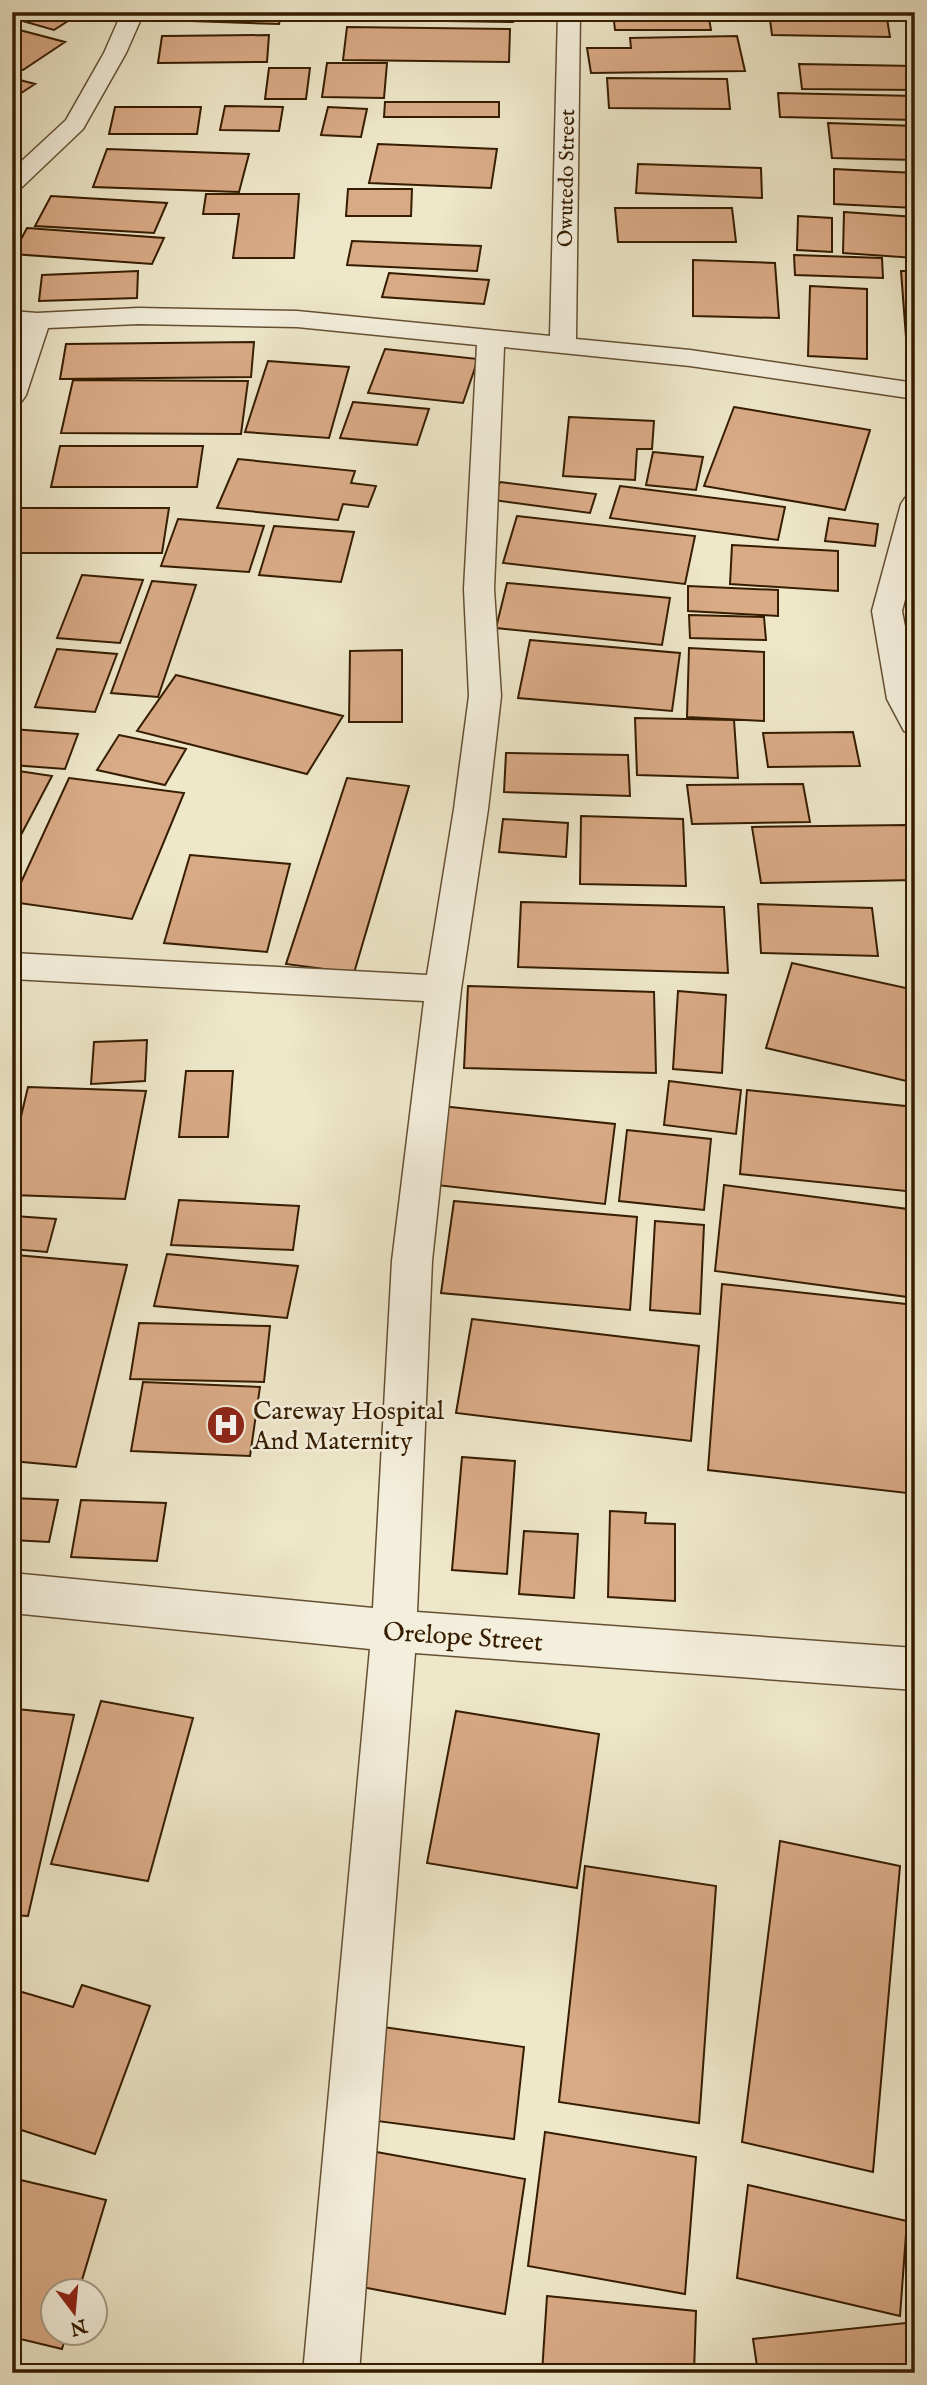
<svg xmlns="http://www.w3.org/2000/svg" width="927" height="2385" viewBox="0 0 927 2385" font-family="'IM FELL English',serif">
	<rect width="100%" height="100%" fill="#eee7ca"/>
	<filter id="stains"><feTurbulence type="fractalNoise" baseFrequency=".00286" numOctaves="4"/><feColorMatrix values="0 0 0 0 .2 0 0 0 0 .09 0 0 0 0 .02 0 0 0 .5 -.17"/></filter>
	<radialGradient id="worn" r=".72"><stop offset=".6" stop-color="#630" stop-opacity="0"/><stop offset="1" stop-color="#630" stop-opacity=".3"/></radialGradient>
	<path fill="#d9aa86" stroke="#361d00" stroke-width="2" d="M12 12H82L54 30 12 18Z
		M165 12H282L279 24 162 20Z
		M382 12H514L513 22 381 20Z
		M613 12H708L711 30H615Z
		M769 12H886L890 37 772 35Z
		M347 27 510 29 509 62 343 60Z
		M12 28 65 42 23 70 12 67Z
		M269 35 267 62 158 63 162 36Z
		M737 36 745 71 591 73 587 48H631L630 38Z
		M327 63H387L384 98 322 97Z
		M799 64 915 66V90L802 89Z
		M269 68H310L306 99H265Z
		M12 78 35 84 12 99Z
		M607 78 727 79 730 109 609 108Z
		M778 93 915 96V120L780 117Z
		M385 102H499V117H384Z
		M225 106 283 107 279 131 220 130Z
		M115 107H201L197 134H109Z
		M328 107 367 109 361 137 321 135Z
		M828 123 915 126V160L832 158Z
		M378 144 497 149 491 188 369 183Z
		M107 149 249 154 239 192 93 187Z
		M638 164 761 168 762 198 636 193Z
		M834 169 915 173V208L834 204Z
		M348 189H412L411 216H346Z
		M206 194H299L294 258H233L239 214H203Z
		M51 196 167 203 154 233 35 226Z
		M615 208H732L736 242H618Z
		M844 212 915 217V258L843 253Z
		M798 216 832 218V252L797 250Z
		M27 228 164 238 152 264 13 254Z
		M352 241 481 246 477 271 347 265Z
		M794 255 882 258 883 278 795 275Z
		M693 260 775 263 779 318 693 316Z
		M138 271 137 298 39 301 42 275Z
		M901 271H915V338L906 337Z
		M389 273 489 280 484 304 382 297Z
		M810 286 867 289V359L808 356Z
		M254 342 251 377 60 379 66 344Z
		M385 349 478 359 463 403 368 393Z
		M268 361 349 367 329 438 245 432Z
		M73 380 248 381 241 434 61 433Z
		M353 402 429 409 417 445 340 438Z
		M734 407 870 430 845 510 704 486Z
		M569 417 654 421 652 449H637L635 480 563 476Z
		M60 446H203L197 487H51Z
		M653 452 703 457 696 490 646 485Z
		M238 459 355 471 351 483 376 486 368 507 343 504 338 520 217 508Z
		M500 482 596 494 590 513 493 500Z
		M620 486 785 507 778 540 610 518Z
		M12 508H169L162 553H12Z
		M517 516 695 536 685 584 503 563Z
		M829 518 878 524 875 546 825 541Z
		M178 519 264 526 249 572 161 566Z
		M274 526 354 532 341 582 259 575Z
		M732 545 838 551V591L730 584Z
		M82 575 143 580 120 643 57 638Z
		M152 581 196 585 158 697 111 693Z
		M507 583 670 598 662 645 496 628Z
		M688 586 778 590V616L688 611Z
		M689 615 764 617 766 640 690 638Z
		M530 640 680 653 672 711 518 698Z
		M689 648 764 652V721L687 717Z
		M57 649 117 654 95 712 35 707Z
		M402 650V722H349L350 651Z
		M176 675 343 716 307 774 137 731Z
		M635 718 734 720 738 778 637 775Z
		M12 729 78 734 65 769 12 765Z
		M853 732 860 766 768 767 763 733Z
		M119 735 186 749 165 785 97 770Z
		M506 753 628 755 630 796 504 792Z
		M12 770 52 776 12 852Z
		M69 778 184 793 132 919 12 902Z
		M347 778 409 786 354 973 286 964Z
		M803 784 810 822 692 824 687 785Z
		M581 816 683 819 686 886 580 884Z
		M503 819 568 823 566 857 499 852Z
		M906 825 915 865V880L761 883 752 827Z
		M190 855 290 864 267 952 164 943Z
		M521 902 724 907 728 973 518 967Z
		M758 904 872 908 878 956 761 953Z
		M792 963 915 990V1083L766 1048Z
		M468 986 654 992 656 1073 464 1068Z
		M678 991 726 995 722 1073 673 1069Z
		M147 1040 145 1081 91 1084 94 1042Z
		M186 1071H233L228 1137H179Z
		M669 1081 741 1090 736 1134 664 1125Z
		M28 1087 146 1091 125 1199 12 1195V1154Z
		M747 1090 915 1107V1192L740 1174Z
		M441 1106 615 1124 605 1204 427 1184Z
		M627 1130 711 1139 704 1210 619 1201Z
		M724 1185 915 1210V1298L715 1271Z
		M179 1200 299 1206 293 1250 171 1245Z
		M454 1201 637 1217 630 1310 441 1293Z
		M14 1216 56 1219 47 1252 12 1249Z
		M655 1221 704 1225 700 1314 650 1310Z
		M167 1254 298 1266 287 1318 154 1306Z
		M16 1255 127 1265 76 1467 12 1461V1267Z
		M722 1284 915 1305V1494L708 1470Z
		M472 1319 699 1346 691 1441 456 1413Z
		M139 1323 270 1326 264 1382 130 1379Z
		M143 1382 260 1387 250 1456 131 1451Z
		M462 1457 515 1461 507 1574 452 1570Z
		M12 1498 58 1500 49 1542 12 1540Z
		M81 1500 166 1503 157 1561 71 1557Z
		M610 1511 646 1513 645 1523 675 1524V1601L608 1597Z
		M524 1531 578 1534 574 1598 519 1594Z
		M101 1701 193 1718 148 1881 51 1864Z
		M17 1709 74 1715 28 1916 12 1915V1729Z
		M456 1711 599 1734 577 1888 427 1863Z
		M780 1841 900 1866 873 2172 742 2142Z
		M585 1866 716 1886 699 2123 559 2102Z
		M82 1985 150 2006 95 2154 12 2127V1989L73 2007Z
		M376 2026 524 2047 514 2139 362 2119Z
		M545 2132 696 2157 685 2294 528 2266Z
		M371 2151 525 2179 505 2314 346 2284Z
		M12 2178 106 2200 79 2290H52V2332H67L62 2349 12 2337Z
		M748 2185 907 2221 900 2316 737 2278Z
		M547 2296 696 2311 694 2373H542Z
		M915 2322V2373H758L753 2339Z"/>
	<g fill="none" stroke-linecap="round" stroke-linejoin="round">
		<g stroke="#645032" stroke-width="3">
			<path id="street" d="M122 12H144L126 53 83 129 21 188 12 190V170L66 120 104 53Z
				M558 12H580L576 339 690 350 915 383V399L690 366 504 347 494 589 501 696 488 809 461 989 432 1261 417 1612 915 1648V1690L415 1653 359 2373H303L370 1649 12 1613V1573L373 1608 392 1261 424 1001 12 979V953L427 975 454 809 469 696 464 589 477 345 297 327 138 324 48 328 26 395 22 401 12 403V355L22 328 12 327V311L37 313 138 308 297 311 550 336Z
				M915 495V561L902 611 915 678V734L904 731 887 699 872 611 901 504 905 498Z"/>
		</g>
		<use href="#street" fill="#f4efdd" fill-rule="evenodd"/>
	</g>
	<defs>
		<g id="hospital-disc" transform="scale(2.0125)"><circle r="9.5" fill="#8f2418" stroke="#f4efdd"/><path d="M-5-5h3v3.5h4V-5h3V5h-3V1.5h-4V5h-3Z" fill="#fff"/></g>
	</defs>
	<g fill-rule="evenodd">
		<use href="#hospital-disc" x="226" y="1425"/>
	</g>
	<g text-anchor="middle" stroke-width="5" stroke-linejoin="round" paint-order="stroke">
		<g font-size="21" fill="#361d00" stroke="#f4efdd">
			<text transform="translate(566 178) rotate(-89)" y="7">Owutedo Street</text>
		</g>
		<g font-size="26" fill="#361d00" stroke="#f4efdd" text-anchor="start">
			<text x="253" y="1419">Careway Hospital<tspan x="253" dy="30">And Maternity</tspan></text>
		</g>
		<g font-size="26" fill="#361d00" stroke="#f4efdd">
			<text transform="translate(463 1636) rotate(4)" y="9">Orelope Street</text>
		</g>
	</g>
	<rect width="927" height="2385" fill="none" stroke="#eee7ca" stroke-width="42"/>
	<rect x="14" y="14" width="899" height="2357" fill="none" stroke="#361d00" stroke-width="3.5"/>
	<rect x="21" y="21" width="885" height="2343" fill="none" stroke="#361d00" stroke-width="2"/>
	<g transform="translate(74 2312) rotate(164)"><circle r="33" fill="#f4efdd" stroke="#a89b85" stroke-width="2"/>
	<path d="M0-5L12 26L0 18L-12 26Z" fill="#8f2418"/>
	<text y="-10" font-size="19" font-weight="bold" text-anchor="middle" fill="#361d00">N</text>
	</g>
	<rect width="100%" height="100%" filter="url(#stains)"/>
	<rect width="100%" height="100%" fill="url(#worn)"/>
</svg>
